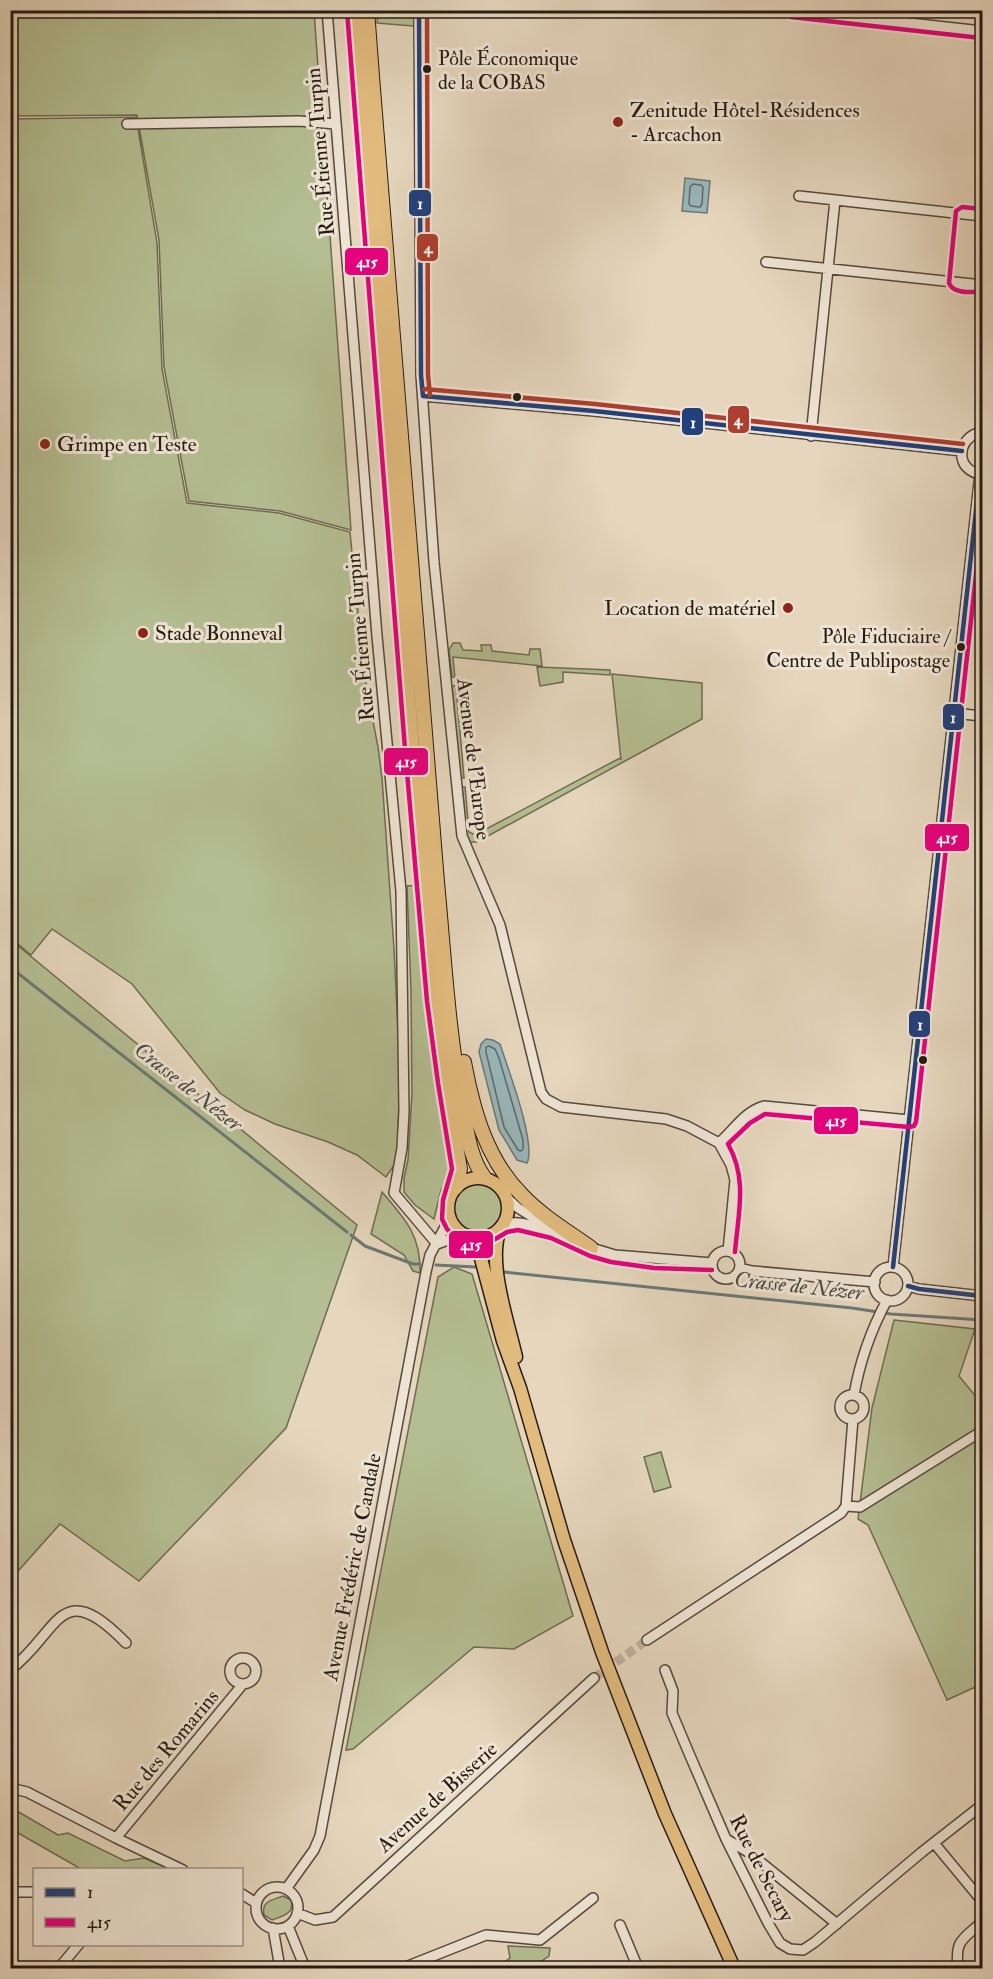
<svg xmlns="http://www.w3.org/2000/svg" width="993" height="1979" viewBox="0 0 993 1979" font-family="'IM FELL Double Pica',serif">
	<rect width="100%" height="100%" fill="#e5d6bd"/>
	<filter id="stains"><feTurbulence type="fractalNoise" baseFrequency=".00333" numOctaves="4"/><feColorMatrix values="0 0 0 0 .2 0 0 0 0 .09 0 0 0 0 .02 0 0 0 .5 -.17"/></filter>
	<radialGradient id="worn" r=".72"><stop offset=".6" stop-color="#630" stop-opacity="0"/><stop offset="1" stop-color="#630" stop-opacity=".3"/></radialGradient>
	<path fill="#b4be92" stroke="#6e6c52" stroke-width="1.5" d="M10 11H314L351 530 280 511 189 501 164 367 159 240 137 115 11 116Z
		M378 11H425V27L377 23Z
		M136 117 157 243 162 369 187 503 279 513 350 532 364 673 378 747 382 778 394 949 400 1073 397 1161 386 1177 357 1155 328 1142 275 1124 245 1110 220 1093 132 984 52 929 31 955 11 938V119Z
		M453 643H460L463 650 482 651 481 645H491L492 651 529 655 530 649H540L542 666 453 657 455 678 452 677 449 650Z
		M537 667 610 670V675L563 672V682L540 686Z
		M612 674 702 683V719L477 842H471L467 839 462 787H465L469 832 475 835 620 758 621 760Z
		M456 685 464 778H460L452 687Z
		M419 885 452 1152 449 1176 441 1190 434 1219 415 1205 404 1192V1178L408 1160 412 1093 411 991 407 886Z
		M11 940 357 1225 286 1428 139 1581 60 1524 11 1579Z
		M454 1208a24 24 0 1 1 48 0a24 24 0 1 1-48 0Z
		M382 1192C405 1219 421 1235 420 1273L413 1271 404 1255 371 1234Z
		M454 1267 472 1274 573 1616 514 1649 474 1647 353 1749 346 1750 438 1277Z
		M894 1320 975 1329 959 1376 982 1404V1684L947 1700 868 1525 858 1519 872 1408Z
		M661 1452 671 1487 654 1492 644 1457Z
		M10 1807 58 1835 68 1833 125 1861 144 1858 170 1869H81L11 1829Z
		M283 1896 291 1900C295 1914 282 1916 272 1920L264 1915C261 1901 272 1900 283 1896Z
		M508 1946 550 1948 549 1956 531 1968H496L510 1958Z"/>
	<path fill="#99b7bb" stroke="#6b7877" stroke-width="1.5" d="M685 178 710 181 707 213 682 211Z
		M486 1039 493 1040 500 1044 504 1056C511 1077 536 1145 527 1163L517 1160 499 1130 479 1052 481 1044Z"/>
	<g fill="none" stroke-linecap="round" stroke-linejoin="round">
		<path stroke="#606866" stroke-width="1.5" d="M693 184 701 185 703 187 702 204 700 207 691 206 689 204 690 187Z
			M489 1046 495 1049 499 1058 523 1140V1149L521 1151 518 1150 504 1127 486 1052V1047Z"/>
		<path stroke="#6b7877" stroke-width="3" d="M10 967 347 1232
			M351 1235 365 1246 413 1264H420
			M436 1265 476 1267
			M504 1272 852 1308 891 1314 982 1320"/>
		<path stroke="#bfb09b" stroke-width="9" stroke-dasharray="9 4.5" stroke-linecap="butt" d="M594 1678 647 1640"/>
		<g stroke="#56493d" stroke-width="12">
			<path id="minor" d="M327 10 377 636 401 891 404 1111 402 1148 394 1193 437 1244
				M419 10 421 375 434 562 462 836 500 925 541 1092 546 1099 561 1107 666 1119 687 1126 719 1143 731 1165 735 1180 728 1251
				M792 10 982 31
				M127 124 299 121 336 124
				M799 196 982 216
				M766 262 982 285
				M423 396 594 411 962 451
				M982 432C955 437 955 472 982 474
				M811 436 835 200
				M953 713 982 716
				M719 1143C734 1130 744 1112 764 1106L909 1120
				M505 1196 518 1208 567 1238
				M503 1225C519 1219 534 1227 550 1231
				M437 1244 464 1234
				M585 1246 615 1255 712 1263
				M712 1265a14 14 0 1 1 28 0a14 14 0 1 1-28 0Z
				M893 1267 980 474
				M874 1284a17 17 0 1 1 34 0a17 17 0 1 1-34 0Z
				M740 1268 752 1271 875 1282
				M908 1286 919 1289 982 1296
				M854 1395C860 1360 870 1332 887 1300
				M840 1407a12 12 0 1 1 24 0a12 12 0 1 1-24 0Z
				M846 1506 860 1507 982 1431
				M647 1640 841 1513 846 1506 853 1419
				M230 1671a13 13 0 1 1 26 0a13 13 0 1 1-26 0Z
				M10 1670C60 1632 59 1574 126 1643
				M665 1670 673 1691 672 1713 688 1751 726 1839 768 1923 780 1943 790 1949 803 1950 815 1942 922 1852 982 1805
				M10 1788 27 1792 116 1838 183 1870
				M116 1838 243 1684
				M726 1839 748 1852 837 1924
				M934 1843 982 1901
				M256 1908a21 21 0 1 1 42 0a21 21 0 1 1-42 0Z
				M286 1889 314 1850 320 1836 426 1272 430 1255 446 1225 449 1213
				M10 1892H34
				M242 1894 256 1903
				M297 1913 315 1920 333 1917 594 1678
				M620 1925 638 1968
				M288 1926 305 1968
				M273 1928 280 1968
				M59 1968 79 1944
				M403 1968 486 1935 540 1940 593 1898
				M958 1968C955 1940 962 1940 982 1922"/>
		</g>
		<g stroke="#271a12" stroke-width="15">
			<path id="major" d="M448 1208a30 30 0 1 1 60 0a30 30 0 1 1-60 0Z
				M500 1229C487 1263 508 1321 516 1357
				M469 1236 476 1244 479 1251 503 1341 520 1388 564 1540 602 1652 665 1814 734 1968"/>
		</g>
		<g stroke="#271a12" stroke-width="16">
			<path id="highway" d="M354 10 412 748 434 1000 445 1082 460 1169 456 1187
				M367 10C389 301 412 592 437 882 444 956 448 1031 462 1105 467 1129 469 1157 484 1177
				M464 1062C473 1110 486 1159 522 1195 542 1216 567 1231 591 1248"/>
		</g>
		<use href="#minor" stroke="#eee4d4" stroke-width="9"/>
		<use href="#major" stroke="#e2bb7e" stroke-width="12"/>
		<use href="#highway" stroke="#e2bb7e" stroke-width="14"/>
		<g stroke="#eee4d4" stroke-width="9">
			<path id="bus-1" d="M419 10 421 375 423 396
				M423 396 594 411 962 451
				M893 1267 980 474
				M908 1286 919 1289 982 1296"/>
		</g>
		<g stroke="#eee4d4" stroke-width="9">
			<path id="bus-2" d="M347 11 405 749 427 1001 438 1083 452 1169 443 1200 442 1219 447 1229 455 1237 466 1243 476 1246 487 1244 507 1232 518 1230 551 1238 590 1256 611 1262 654 1268 712 1270
				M791 17 981 38
				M981 292C971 292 953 294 949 283L956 211 962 207 982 209
				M735 1252C738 1214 748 1179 728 1144L750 1123 765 1114 909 1127 914 1126 916 1122 982 520"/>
		</g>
		<g stroke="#eee4d4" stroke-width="9">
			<path id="bus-3" d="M427 10 428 375 430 395
				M424 389 595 404 963 444"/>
		</g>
		<use href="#bus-1" stroke="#22407c" stroke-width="4.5"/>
		<use href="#bus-2" stroke="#e6007e" stroke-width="4.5"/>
		<use href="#bus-3" stroke="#ae3e2f" stroke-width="4.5"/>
	</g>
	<g fill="#271a12" stroke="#eee4d4" stroke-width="2">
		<circle cx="427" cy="69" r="5"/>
		<circle cx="517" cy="397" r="5"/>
		<circle cx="961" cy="647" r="5"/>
		<circle cx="923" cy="1060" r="5"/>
	</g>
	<g fill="#8f2418" stroke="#eee4d4" stroke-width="2">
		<circle cx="618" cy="122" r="6"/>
		<circle cx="45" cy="444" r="6"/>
		<circle cx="788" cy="608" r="6"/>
		<circle cx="143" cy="633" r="6"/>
	</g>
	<g text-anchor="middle" stroke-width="6" stroke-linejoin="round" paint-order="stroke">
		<g font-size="20" fill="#271a12" stroke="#eee4d4" text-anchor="start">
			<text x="438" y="65">Pôle Économique<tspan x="438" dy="24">de la COBAS</tspan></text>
			<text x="950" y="643" text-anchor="end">Pôle Fiduciaire /<tspan x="950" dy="24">Centre de Publipostage</tspan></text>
		</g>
		<g font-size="21" fill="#271a12" stroke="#eee4d4" text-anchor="start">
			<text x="630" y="117">Zenitude Hôtel-Résidences<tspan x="630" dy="24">- Arcachon</tspan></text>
			<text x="57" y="451">Grimpe en Teste</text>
			<text x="776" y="615" text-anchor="end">Location de matériel</text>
			<text x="155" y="640">Stade Bonneval</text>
		</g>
		<g font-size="21" fill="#271a12" stroke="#eee4d4">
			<text transform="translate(320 152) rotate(-95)" y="7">Rue Étienne Turpin</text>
			<text transform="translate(360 637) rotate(-95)" y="7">Rue Étienne Turpin</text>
			<text transform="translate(474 759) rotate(83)" y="7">Avenue de l'Europe</text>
			<text transform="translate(352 1567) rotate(-79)" y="7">Avenue Frédéric de Candale</text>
			<text transform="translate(166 1750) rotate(-50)" y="7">Rue des Romarins</text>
			<text transform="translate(437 1797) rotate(-42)" y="7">Avenue de Bisserie</text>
			<text transform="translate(762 1868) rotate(63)" y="7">Rue de Secary</text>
		</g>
		<g font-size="22" font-style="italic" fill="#494945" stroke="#eee4d4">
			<text transform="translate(189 1086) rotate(38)" y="8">Crasse de Nézer</text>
			<text transform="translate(799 1285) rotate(6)" y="8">Crasse de Nézer</text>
		</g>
	</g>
	<g stroke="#eee4d4" stroke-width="2">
		<rect x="408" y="189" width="24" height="28" rx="6" fill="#22407c"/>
		<rect x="416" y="233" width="23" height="29" rx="6" fill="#ae3e2f"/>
		<rect x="344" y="247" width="45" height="29" rx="6" fill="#e6007e"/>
		<rect x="727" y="405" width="23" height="29" rx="6" fill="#ae3e2f"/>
		<rect x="681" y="407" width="23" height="29" rx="6" fill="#22407c"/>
		<rect x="942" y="703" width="23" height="28" rx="6" fill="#22407c"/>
		<rect x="383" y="747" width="46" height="29" rx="6" fill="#e6007e"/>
		<rect x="924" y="823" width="46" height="29" rx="6" fill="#e6007e"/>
		<rect x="908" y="1010" width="23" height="28" rx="6" fill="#22407c"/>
		<rect x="813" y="1106" width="46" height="29" rx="6" fill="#e6007e"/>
		<rect x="448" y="1230" width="46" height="29" rx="6" fill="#e6007e"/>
	</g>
	<g font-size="16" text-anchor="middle" font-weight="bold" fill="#fff">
		<text x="420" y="209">1</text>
		<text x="428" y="253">4</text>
		<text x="367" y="267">415</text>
		<text x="738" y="425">4</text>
		<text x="693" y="428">1</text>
		<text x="953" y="723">1</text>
		<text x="406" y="767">415</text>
		<text x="947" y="843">415</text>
		<text x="920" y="1030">1</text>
		<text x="836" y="1126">415</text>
		<text x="471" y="1250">415</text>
	</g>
	<rect width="993" height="1979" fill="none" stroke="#e5d6bd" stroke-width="36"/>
	<rect x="12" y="12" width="969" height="1955" fill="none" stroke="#271a12" stroke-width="3"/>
	<rect x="18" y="18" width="957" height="1943" fill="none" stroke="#271a12" stroke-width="1.5"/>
	<rect x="33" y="1868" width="210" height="78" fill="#eee4d4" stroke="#9e9386" stroke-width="1.5"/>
	<rect x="45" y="1888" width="30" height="9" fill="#22407c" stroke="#9e9386" stroke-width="1.5"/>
	<text x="87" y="1898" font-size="18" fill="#271a12">1</text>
	<rect x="45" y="1918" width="30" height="9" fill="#e6007e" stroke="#9e9386" stroke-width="1.5"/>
	<text x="87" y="1928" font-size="18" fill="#271a12">415</text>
	<rect width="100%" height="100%" filter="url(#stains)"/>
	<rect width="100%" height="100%" fill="url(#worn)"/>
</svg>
